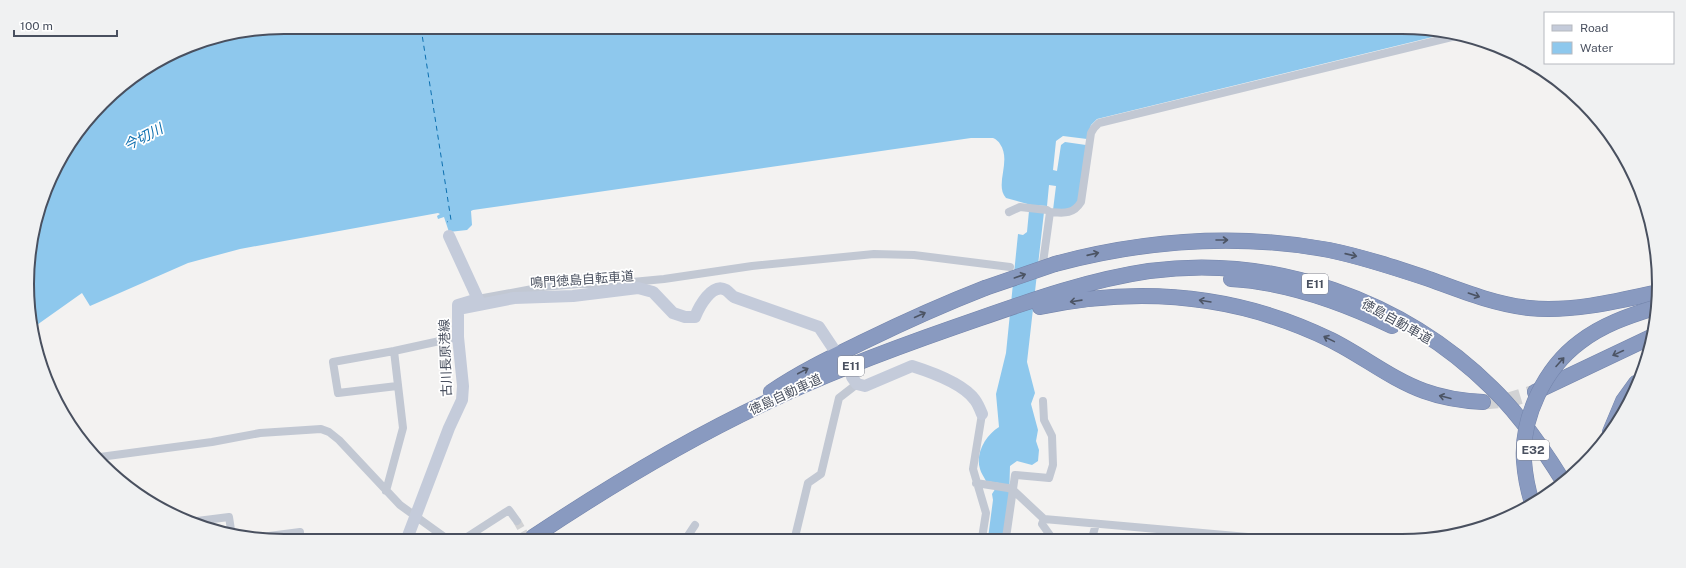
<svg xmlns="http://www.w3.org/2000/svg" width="1686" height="568" viewBox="0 0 1686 568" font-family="'Public Sans','Noto Sans JP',sans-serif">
	<rect width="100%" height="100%" fill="#f3f2f1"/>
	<path fill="#8ec8ed" d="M284 27 1453 32 1097 119 1091 125 1087 139 1063 136 1056 141 1053 170 1057 171 1061 145 1065 142 1086 145 1078 203 1067 210H1053L1056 186 1049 185 1047 206 1031 205 1006 198C994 185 1012 161 1000 144 999 142 996 139 993 138 991 138 975 138 971 138L473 210 471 211 472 225 467 230 449 232 444 217 438 219 437 216 440 214 438 213 240 249 188 263 90 306 82 293 34 327 29 251 54 170 114 91 186 46Z
		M1029 211 1044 212 1027 362 1035 393 1031 404 1038 430 1036 441 1039 450 1038 461 1032 465 1017 461 1010 466 1009 500 1003 538H988L993 500 992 494 999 483 986 481C984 477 981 473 980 469 975 453 986 435 999 427L996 394 1006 353 1018 234 1023 235 1027 232Z"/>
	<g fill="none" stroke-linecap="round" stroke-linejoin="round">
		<path stroke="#0c6faf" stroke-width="1" stroke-dasharray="5 4" stroke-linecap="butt" d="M421 28 451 220 447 222"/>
		<path stroke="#d1d2d4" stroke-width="8" stroke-dasharray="8 4" stroke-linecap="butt" d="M517 521 526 537"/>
		<path stroke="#d1d2d4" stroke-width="15" stroke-dasharray="15 8" stroke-linecap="butt" d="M1483 402 1509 400 1532 393"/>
		<g stroke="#7485ab" stroke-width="16">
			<path id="motorway" d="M1055 264C1145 240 1237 233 1329 250 1363 257 1396 268 1429 279 1462 291 1494 304 1529 308 1571 312 1614 302 1654 293
				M1231 279C1287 282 1342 302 1392 326
				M1040 307C1140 286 1239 295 1331 340 1363 356 1391 379 1424 391 1443 398 1463 401 1483 402
				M771 392C802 371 832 357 865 341 904 322 944 304 985 288
				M1535 392 1653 336
				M1610 432 1623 401 1636 383
				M533 537C608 487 686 440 767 402 827 373 889 350 952 328 1016 306 1081 281 1149 271 1273 254 1403 300 1492 388 1520 415 1542 447 1563 481"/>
		</g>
		<path stroke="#c2c8d3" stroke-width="8" d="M1009 212 1020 207 1047 210 1050 212
			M1042 270 1050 212C1063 213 1073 215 1081 202L1091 133 1094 128 1099 123 1460 35
			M478 299 543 287 578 284H611L664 279 752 266 874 254 914 255 1010 267
			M397 386 338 393 333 362 394 351 458 337
			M100 457 212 442 260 433 321 429 329 432 339 440 400 505 443 536
			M976 483 1008 488 1013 490 1044 519 1259 538
			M386 491 403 428 394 351
			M1044 519 1042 524 1052 538
			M197 521 229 517 232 536
			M269 536 300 532
			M467 537 509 510 517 521
			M687 537 695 525
			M795 537 808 483 821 474 839 398 857 384
			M982 538 986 513 973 469 982 414
			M1006 538 1015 475 1049 478 1053 465 1052 436 1044 420 1043 401
			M1092 538 1096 524"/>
		<path stroke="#c4cbda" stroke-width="12" d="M458 309 514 298 573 296 638 288 653 292 673 313 685 317H695C699 307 712 282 726 290 729 292 731 295 734 297L819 327 833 348
			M852 377 857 384 865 386 912 366C931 372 963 383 975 400 978 404 980 409 982 414
			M408 536 449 428 462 400 463 386 458 337V305L478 299 449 236"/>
		<use href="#motorway" stroke="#899ac0" stroke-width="15"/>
		<g stroke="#7485ab" stroke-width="16" stroke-linecap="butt">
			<path id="motorway-bridge" d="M985 288 1055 264
				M1532 503C1528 490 1525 475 1524 461 1521 417 1545 368 1580 342 1602 325 1628 316 1654 308"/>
		</g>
		<use href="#motorway-bridge" stroke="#899ac0" stroke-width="15"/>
	</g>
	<defs><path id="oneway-shaft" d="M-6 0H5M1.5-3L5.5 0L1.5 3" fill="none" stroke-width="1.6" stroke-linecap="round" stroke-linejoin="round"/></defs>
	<g stroke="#4c5464">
		<use href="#oneway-shaft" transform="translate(1222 240)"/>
		<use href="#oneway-shaft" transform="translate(1093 254) rotate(-13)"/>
		<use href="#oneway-shaft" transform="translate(1351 255) rotate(13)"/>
		<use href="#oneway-shaft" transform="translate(1020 276) rotate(-19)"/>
		<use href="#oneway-shaft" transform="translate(1474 295) rotate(19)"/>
		<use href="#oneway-shaft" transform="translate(1076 301) rotate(172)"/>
		<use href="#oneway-shaft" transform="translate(1205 301) rotate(-171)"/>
		<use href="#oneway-shaft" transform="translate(920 315) rotate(-24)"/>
		<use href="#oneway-shaft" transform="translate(1329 339) rotate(-154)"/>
		<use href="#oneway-shaft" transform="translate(1618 353) rotate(155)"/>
		<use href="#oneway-shaft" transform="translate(1560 362) rotate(-48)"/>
		<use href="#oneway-shaft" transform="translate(803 371) rotate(-28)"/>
		<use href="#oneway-shaft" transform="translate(1445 397) rotate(-166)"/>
	</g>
	<g text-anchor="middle" stroke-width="3.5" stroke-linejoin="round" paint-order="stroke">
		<g fill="#fff" stroke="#80848f" stroke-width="1">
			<rect x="1302" y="274" width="26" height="20" rx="3"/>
			<rect x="838" y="356" width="26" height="20" rx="3"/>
			<rect x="1517" y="440" width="32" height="20" rx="3"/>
		</g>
		<g font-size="12" font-weight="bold" fill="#49505f">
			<text x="1315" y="288">E11</text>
			<text x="851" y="370">E11</text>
			<text x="1533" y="454">E32</text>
		</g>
		<g font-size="13" fill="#49505f" stroke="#fff">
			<text transform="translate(582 279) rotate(-4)" y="5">鳴門徳島自転車道</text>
			<text transform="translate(1397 321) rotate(29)" y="5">徳島自動車道</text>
			<text transform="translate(445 358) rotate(-92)" y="5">古川長原港線</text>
			<text transform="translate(785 394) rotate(-25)" y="5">徳島自動車道</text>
		</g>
		<g font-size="14" font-style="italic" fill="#0c6faf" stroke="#fff">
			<text transform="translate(143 137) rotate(-27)" y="5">今切川</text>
		</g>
	</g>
	<path d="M0 0H1686V568H0ZM284 34H1402A250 250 0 0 1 1652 284V284A250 250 0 0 1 1402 534H284A250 250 0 0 1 34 284V284A250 250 0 0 1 284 34Z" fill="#f0f1f2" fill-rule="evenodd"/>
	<path fill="none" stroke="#49505f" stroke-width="2" d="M284 34H1402A250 250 0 0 1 1652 284V284A250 250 0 0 1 1402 534H284A250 250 0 0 1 34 284V284A250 250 0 0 1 284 34Z"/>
	<rect x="1544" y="12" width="130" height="52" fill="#ffffff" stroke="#b6b9bf"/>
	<rect x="1552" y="25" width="20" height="6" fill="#c4cbda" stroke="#b6b9bf"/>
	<text x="1580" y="32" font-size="12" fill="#49505f">Road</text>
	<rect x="1552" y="42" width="20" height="12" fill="#8ec8ed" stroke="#b6b9bf"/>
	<text x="1580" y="52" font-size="12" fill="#49505f">Water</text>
	<path d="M14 30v6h103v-6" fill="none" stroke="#49505f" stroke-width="2"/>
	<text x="20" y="30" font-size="12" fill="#49505f" stroke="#ffffff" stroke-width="3" paint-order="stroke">100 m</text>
</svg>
